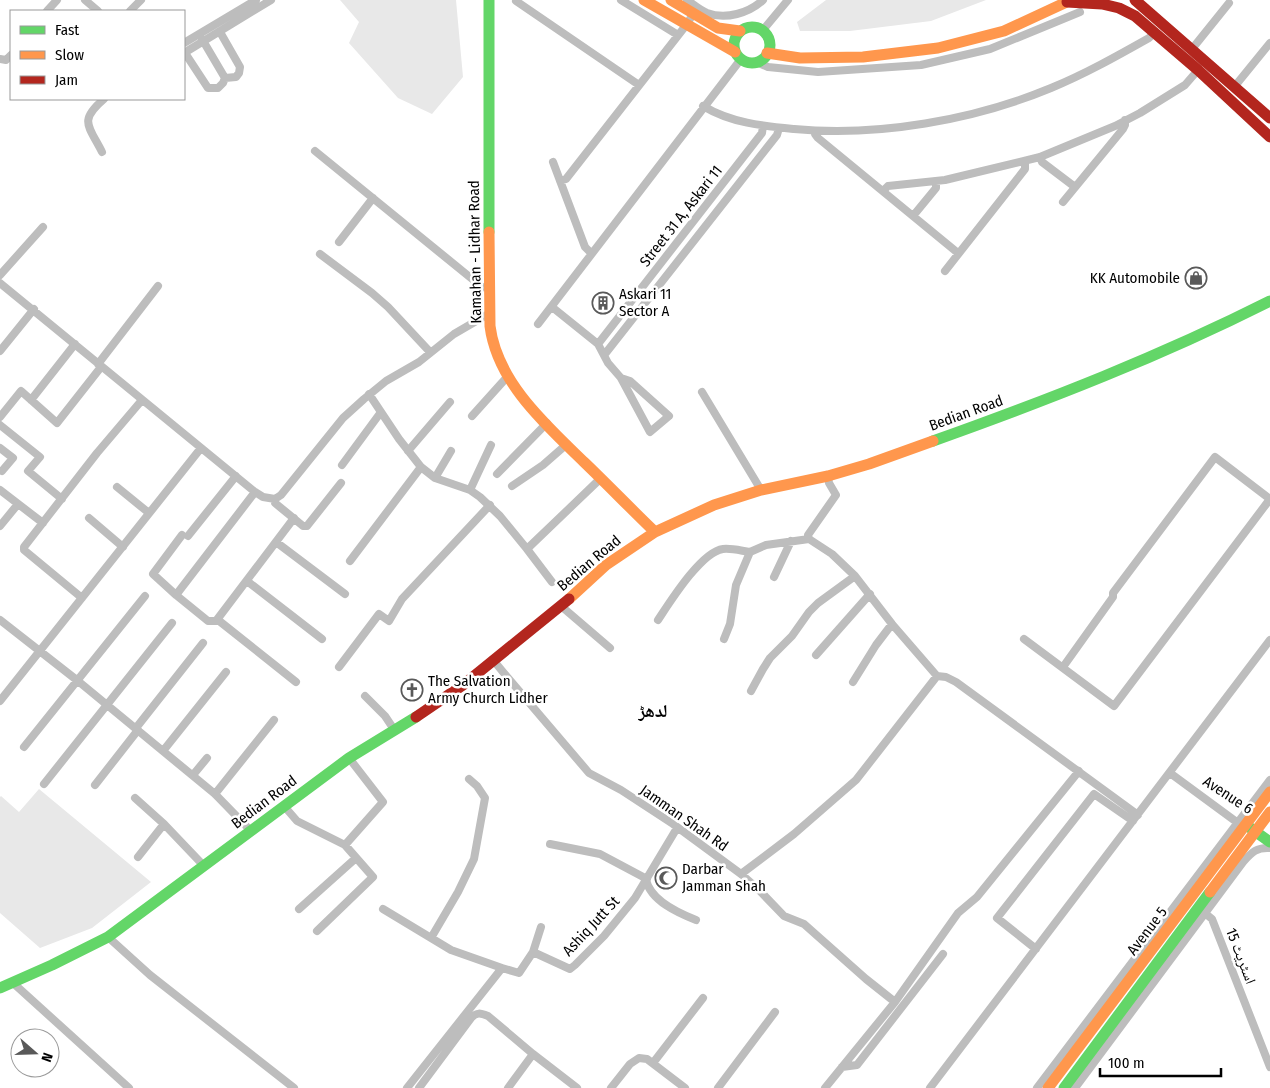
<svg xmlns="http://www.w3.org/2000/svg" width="1270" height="1088" viewBox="0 0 1270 1088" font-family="'Fira Sans Condensed','Noto Naskh Arabic',sans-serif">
	<rect width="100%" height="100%" fill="#fff"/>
	<path fill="#e8e8e8" d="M340 0H456L463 77 432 114 398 98 349 43 359 22Z
		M826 0H986L931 21 850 31H800L797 22Z
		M39 789 151 882 92 928 40 948 0 913V797L1 796 19 812Z"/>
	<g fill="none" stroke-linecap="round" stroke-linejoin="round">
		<path stroke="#bdbdbd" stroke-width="8" d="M85 0 98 11
			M621 0 678 35
			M687 0C693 4 700 10 707 13 726 20 749 13 763 0
			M516 1 639 85
			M47 11 57 0
			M130 11 141 0
			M763 30 788 0
			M220 32 240 67 239 73 236 77 225 78
			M202 39 225 78
			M184 43 256 0
			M1192 49 1229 3
			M184 53 271 0
			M185 53 208 88H218L223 83 225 78
			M0 59 6 60 11 55
			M759 61 761 64 768 67 818 72 921 65 990 49 1080 12
			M1235 86 1270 43
			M703 106C731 123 763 126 794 129 878 137 974 120 1051 88 1085 74 1117 56 1149 38L1155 32
			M815 131V134L818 138 958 253
			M315 151 482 287 489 288
			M102 152C89 126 78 121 104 99
			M1040 157 1042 162 1075 187
			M553 162 585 247 591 253
			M560 181 566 179 687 24 693 14
			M883 191 888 186 945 180 1040 157 1115 126 1140 113 1185 85 1198 70
			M1063 202 1123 129 1125 125V120
			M913 216 936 188V182
			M339 242 373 198
			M320 254 372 293 388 307 430 352
			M945 271 1025 169V161
			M0 275 43 227
			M0 283 255 492 263 497 275 499V503L303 526H307L341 483
			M552 307 598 344 608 363 621 378 630 381 669 416 650 432 621 378
			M538 324 741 59
			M598 344 762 133 763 126
			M0 351 34 309
			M605 354 777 135 779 128
			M98 364 158 286
			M702 392 761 490
			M369 394 399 439 421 467 435 478 470 490 480 497 500 516 527 549
			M31 400 75 344
			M472 416 508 376
			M0 417 21 391 57 423 101 367
			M0 425 40 457 28 471 62 499
			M0 448 13 458 2 471
			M408 451 450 402
			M342 465 381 412
			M497 474 547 423
			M435 478 451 451
			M512 486 543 465 567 444
			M117 487 149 513
			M0 490 43 523
			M470 490 491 445
			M275 499 281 495 343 418 364 399 386 381 419 362 454 334 490 313
			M89 518 123 547
			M0 526 18 504
			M182 535 153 574 176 595 208 621H216L294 518
			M188 536 236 476
			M809 539 832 554 855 576 892 624 937 676
			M276 542 345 594
			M350 561 421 467
			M774 577 791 541
			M247 581 322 639
			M552 582 527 549 600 479
			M176 595 255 492
			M82 598 24 550V547L97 453 142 400
			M561 606 610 648
			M0 620 78 681 215 794 250 830
			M218 620 296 682
			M658 620C670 602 701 552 723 549 732 548 742 551 750 552
			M724 639 730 624 736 585 750 552 766 545 809 539 808 535 836 495 829 483 828 476
			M1024 639 1114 706 1270 499
			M816 655 870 594
			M494 661 503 672 589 773 621 790 673 824 741 874 759 890 784 916 804 924 866 979 895 1002
			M339 667 379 614 389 621 402 599 490 505
			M1063 667 1113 597V593L1215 457 1270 499
			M853 682 876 645 892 624
			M751 691 763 669 770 658 792 636 809 612 818 603 855 576
			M365 696 385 716 395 731
			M0 701 201 448
			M136 728 203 643
			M24 747 145 596
			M163 751 226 672
			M1170 773 1238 823H1241
			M193 775 207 758
			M44 784 172 623
			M95 785 138 730
			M215 794 274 720
			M135 798 164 824 204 866
			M284 806 297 821 345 845 383 802 349 758
			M550 844 600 854 647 879
			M138 857 164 824
			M741 874 794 834 856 780 937 676 946 677 956 682 1138 815
			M646 880C651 901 678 913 696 920
			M299 909 356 858
			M383 909 451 950 502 968
			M1206 914 1212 919 1270 1067
			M317 931 373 877 345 845
			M108 937 150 975 294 1088
			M431 938 458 892 474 859 485 798 477 786 469 779
			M1036 949 997 918 1094 794 1133 821
			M533 952 541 927
			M12 982 129 1088
			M653 1063 703 998
			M842 1067 857 1065 943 954
			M407 1088 502 968 519 973 533 952 570 969 575 965 604 936 635 898 677 828
			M419 1088 471 1018C477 1012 480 1013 488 1016L533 1054 577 1088
			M508 1088 533 1054
			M611 1088 630 1064 639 1058 647 1059 685 1088
			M718 1088 775 1012
			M825 1088 895 1002 958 913 977 897 1079 771
			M930 1088 1270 640
			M1037 1088 1270 780
			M1075 1088 1243 862C1252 852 1257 847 1270 848"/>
		<path stroke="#63d668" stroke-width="11" d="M489 0V232
			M734 45a18 18 0 1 1 36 0a18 18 0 1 1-36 0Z
			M933 441C1048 400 1161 356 1270 301
			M1249 827 1270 842
			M0 988 52 965 108 937 349 758 416 717
			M1064 1088 1210 892"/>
		<path stroke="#ff974d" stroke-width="11" d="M644 0 735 52
			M671 0 718 28 740 31
			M767 53 800 58 863 57 938 48 1004 31 1071 0
			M489 232 490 326C497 382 546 425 584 462 608 485 631 509 655 532
			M569 599 606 565 655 532 714 505 761 490 828 476 869 464 933 441
			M1210 892 1270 812
			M1048 1088 1270 792"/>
		<path stroke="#b3261e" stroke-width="11" d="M1135 0 1270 118
			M1067 2 1102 4 1119 8 1135 16 1198 70 1270 137
			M416 717 463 685 569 599"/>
	</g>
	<defs>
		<g id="shop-ring" transform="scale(1.125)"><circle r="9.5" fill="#fff" stroke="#595959" stroke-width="1.5"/><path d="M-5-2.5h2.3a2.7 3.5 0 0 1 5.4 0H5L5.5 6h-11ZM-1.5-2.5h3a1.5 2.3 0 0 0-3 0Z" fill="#595959"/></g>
		<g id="building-ring" transform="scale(1.125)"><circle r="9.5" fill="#fff" stroke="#595959" stroke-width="1.5"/><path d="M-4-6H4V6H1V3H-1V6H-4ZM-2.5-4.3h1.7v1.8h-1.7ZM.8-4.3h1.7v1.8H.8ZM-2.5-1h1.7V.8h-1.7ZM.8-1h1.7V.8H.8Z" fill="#595959"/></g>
		<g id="church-ring" transform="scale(1.125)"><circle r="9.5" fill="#fff" stroke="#595959" stroke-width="1.5"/><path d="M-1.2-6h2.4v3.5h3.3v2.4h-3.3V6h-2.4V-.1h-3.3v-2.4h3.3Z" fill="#595959"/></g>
		<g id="mosque-ring" transform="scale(1.125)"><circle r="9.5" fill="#fff" stroke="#595959" stroke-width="1.5"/><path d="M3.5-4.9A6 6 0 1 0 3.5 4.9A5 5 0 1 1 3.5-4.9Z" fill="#595959"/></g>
	</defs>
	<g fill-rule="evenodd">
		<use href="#shop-ring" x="1196" y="278"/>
		<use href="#building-ring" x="603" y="303"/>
		<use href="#church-ring" x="412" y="690"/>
		<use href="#mosque-ring" x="666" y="878"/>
	</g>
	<g text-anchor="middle" stroke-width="5" stroke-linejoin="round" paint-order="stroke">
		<g font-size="15" fill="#000" stroke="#fff">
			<text transform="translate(681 216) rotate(-52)" y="5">Street 31 A, Askari 11</text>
			<text transform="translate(475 252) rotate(-91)" y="5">Kamahan - Lidhar Road</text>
			<text transform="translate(966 413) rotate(-20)" y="5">Bedian Road</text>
			<text transform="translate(589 563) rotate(-40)" y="5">Bedian Road</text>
			<text transform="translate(1228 795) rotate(33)" y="5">Avenue 6</text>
			<text transform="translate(264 802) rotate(-37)" y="5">Bedian Road</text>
			<text transform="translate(684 818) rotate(35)" y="5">Jamman Shah Rd</text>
			<text transform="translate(591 926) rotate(-47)" y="5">Ashiq Jutt St</text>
			<text transform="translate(1147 931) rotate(-53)" y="5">Avenue 5</text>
			<text transform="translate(1241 956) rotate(69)" y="5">اسٹریٹ 15</text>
		</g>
		<g font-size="15" fill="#000" stroke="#fff" text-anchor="start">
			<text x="1180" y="283" text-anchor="end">KK Automobile</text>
			<text x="619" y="299">Askari 11<tspan x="619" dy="17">Sector A</tspan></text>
			<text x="428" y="686">The Salvation<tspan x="428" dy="17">Army Church Lidher</tspan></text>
			<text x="682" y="874">Darbar<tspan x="682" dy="17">Jamman Shah</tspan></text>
		</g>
		<g font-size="18" font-weight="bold" fill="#000" stroke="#fff">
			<text x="653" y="717">لدھڑ</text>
		</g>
	</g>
	<rect x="10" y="10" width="175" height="90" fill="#ffffff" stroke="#999999"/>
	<rect x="20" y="26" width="25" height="8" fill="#63d668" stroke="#999999"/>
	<text x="55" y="35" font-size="15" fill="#000000">Fast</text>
	<rect x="20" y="51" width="25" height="8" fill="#ff974d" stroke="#999999"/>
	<text x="55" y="60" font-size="15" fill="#000000">Slow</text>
	<rect x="20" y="76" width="25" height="8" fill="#b3261e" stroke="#999999"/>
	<text x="55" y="85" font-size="15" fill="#000000">Jam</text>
	<g transform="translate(35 1053) rotate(110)"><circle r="24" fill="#ffffff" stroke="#999999"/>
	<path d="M0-4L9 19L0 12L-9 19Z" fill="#595959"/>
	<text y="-8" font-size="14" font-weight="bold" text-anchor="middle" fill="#000000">N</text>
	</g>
	<path d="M1100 1068v8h121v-8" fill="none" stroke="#000000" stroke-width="2.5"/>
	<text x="1108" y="1068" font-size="15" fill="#000000" stroke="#ffffff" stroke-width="4" paint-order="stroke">100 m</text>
</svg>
